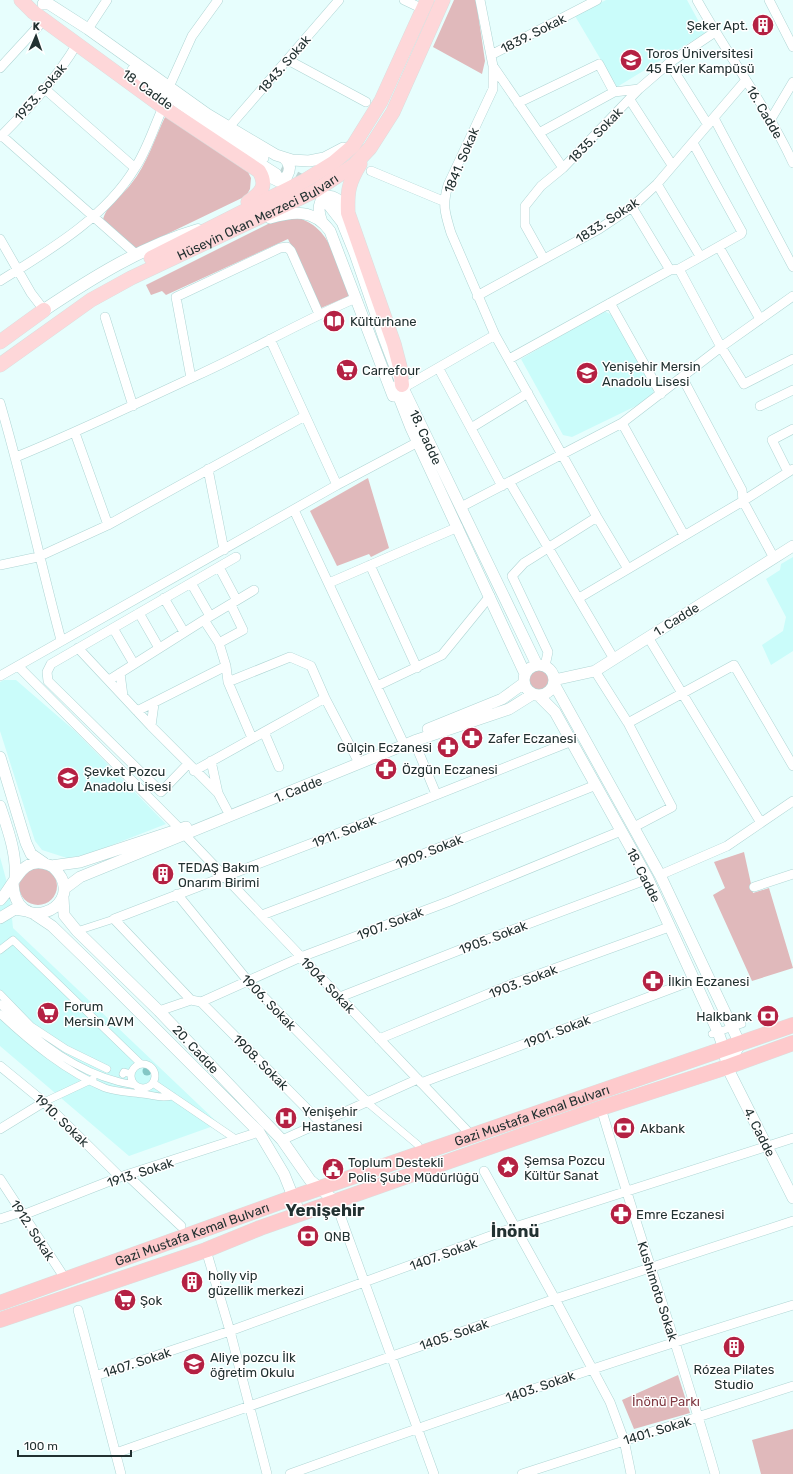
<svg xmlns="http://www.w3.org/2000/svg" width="793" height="1474" viewBox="0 0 793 1474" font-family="Rubik,sans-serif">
	<rect width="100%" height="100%" fill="#e7fefd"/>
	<path fill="#cafcfa" d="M606 0H687L705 33 617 87 575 16Z
		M604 311 614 316 654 387 653 393 638 405 572 437 563 435 521 359Z
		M793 557V651L771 665 762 645 783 631 786 617 766 579 780 570 781 564Z
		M4 680H16L75 731 166 824 89 854 67 858 42 850 35 841 0 731V682Z
		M0 857 9 890 13 928 219 1124 129 1156 0 1046Z"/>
	<path fill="#e0b9bb" d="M454 0H476L485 61 482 74 433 47Z
		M166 115 248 172 251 178 250 189 246 196 136 249 103 220C106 205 122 196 131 184 147 165 155 137 166 115Z
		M298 218C332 227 338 267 349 296L321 308 288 239 166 295 162 291 151 295 146 285 274 221Z
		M368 478 389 548 371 557 369 554 337 566 310 511Z
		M529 680a10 10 0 1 1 20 0a10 10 0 1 1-20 0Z
		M744 852 753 893 769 888 793 968 752 981 713 895 725 888 714 862Z
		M19 886a19 19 0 1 1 38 0a19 19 0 1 1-38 0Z
		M678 1375 690 1413 634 1429 622 1400Z
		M793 1429V1474H761L752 1440Z"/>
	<path fill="#83c7c5" d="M142.5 1071a4.5 4.5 0 1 1 9 0a4.5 4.5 0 1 1-9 0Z"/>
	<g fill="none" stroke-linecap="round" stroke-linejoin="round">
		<path stroke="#c0d5d4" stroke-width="11" stroke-dasharray="11 5.5" stroke-linecap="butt" d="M281 169 310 184"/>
		<g stroke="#afd5d4" stroke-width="8">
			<path id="pedestrian" d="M77 931 114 919
				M0 950 13 940 141 1064
				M0 994 31 1026 66 1049 107 1069
				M0 1004C36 1042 82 1077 135 1085
				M0 1014C31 1043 66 1072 105 1088 116 1092 130 1092 142 1094 154 1095 159 1099 172 1096
				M712 1034 742 1024
				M131 1076a12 12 0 1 1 24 0a12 12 0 1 1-24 0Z
				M123 1074 124 1072 131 1074
				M153 1083 237 1140
				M44 1102 93 1079
				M368 1103 418 1145"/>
		</g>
		<g stroke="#afd5d4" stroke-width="10">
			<path id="minor" d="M404 0 423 9
				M480 0 493 66V89L448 185C442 206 445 213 451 233L495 335 597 517 628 569
				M697 0C728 56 766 105 793 163
				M769 0 793 47
				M88 29 107 0
				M491 55 597 0
				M288 60 366 102
				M669 63 708 125
				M493 66 563 168
				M0 68 44 20
				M169 87 192 36 218 0
				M45 89 135 168
				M630 100 672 165
				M518 103 599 64 614 92
				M714 118 793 267
				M771 119 793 82
				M229 127 339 0
				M539 133 614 92 639 89
				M1 135 137 255
				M0 137C29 108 56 79 77 44
				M371 171 443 201
				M657 184 700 256
				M632 207 670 270
				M0 239 31 293 44 310
				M719 247 760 319
				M544 259 525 225V206L541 186 563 168 639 89 669 63 715 32
				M679 269 721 347 744 384 793 359
				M0 281C48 251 105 218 135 168 147 150 154 127 163 107
				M477 296 599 229 632 207 657 184 746 80
				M610 303 661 394
				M105 317 133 406
				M270 339 337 485
				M509 359 670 270 679 269 741 234 742 232 693 143
				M439 369 502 486
				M682 377 742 490 743 501 774 558
				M191 378 176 297 280 248 287 247 291 251 319 314
				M403 388 495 335
				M0 403C23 481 40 561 61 640
				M760 406 793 390
				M622 423 684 535
				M471 428 528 393
				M75 433 108 525
				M16 457C78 432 137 403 198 375 251 351 302 321 356 298
				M208 469 224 550
				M788 472 772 440 793 429
				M510 483 614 659
				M461 507 622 423 721 347 793 296
				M294 510 402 740
				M0 565 38 557 108 525 305 416
				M370 565 417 668
				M219 567 236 599
				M191 583 210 616
				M329 583 458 527
				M164 598 184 632
				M579 598 743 501 793 469
				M139 613 159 648
				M204 620 254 590
				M113 628 134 664
				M648 637 761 823
				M219 643 243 630 231 605
				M78 648 151 726 218 793 227 810
				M18 666 180 829
				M545 666 548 652 512 576 524 563 597 517
				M595 671 628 723 672 807 634 827
				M120 673 123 696
				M0 676 337 485 418 442
				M109 680 204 620 219 643 226 666 228 682 252 738
				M228 682 290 657 311 666 325 698 357 759
				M377 686 442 655 490 596
				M137 711 226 666
				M628 723 734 665 793 766
				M151 726 154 704
				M264 732 279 767
				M414 741 436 794
				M211 761 218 793
				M188 764 161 792 48 681 47 672 51 664 236 557
				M194 771 325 698
				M185 835 471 1135
				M660 875 727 846 793 801
				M754 887 793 874
				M177 894 248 981 368 1103
				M262 915 413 858 596 785
				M340 997 480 942 648 879
				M191 1000 114 919 383 816 572 741
				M201 1002 320 1122
				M159 1011 191 1000 201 1002 301 957 450 901 621 831
				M379 1039 512 984 669 927
				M0 1066 44 1102 120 1177
				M421 1083 694 980
				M601 1108C637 1230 680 1351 715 1474
				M0 1129 44 1102
				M282 1140 418 1079
				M484 1171 555 1299 610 1402 624 1440 631 1474
				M128 1176 181 1226
				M0 1179 66 1280
				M335 1201 434 1474
				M23 1215 120 1177 259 1132
				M0 1219 21 1212
				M206 1250 230 1331 267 1474
				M78 1310 121 1474
				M95 1376 230 1331 515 1227 793 1138
				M116 1453 555 1299 793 1221
				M290 1474C456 1414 624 1357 793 1305
				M522 1474 793 1386"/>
		</g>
		<g stroke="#afd5d4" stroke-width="12">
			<path id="tertiary" d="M43 4H49L88 29 207 114 276 155 292 160 309 161 324 158 343 148
				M133 70 226 136 263 158
				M251 158 276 174
				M266 175 278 181 287 176C291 169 290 163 284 158
				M328 204 342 222 355 254 384 338 403 388 537 665
				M270 218C294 211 314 209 330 231L393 396
				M322 222C311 196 334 185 347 212
				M395 387 411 428 525 674
				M524 680a15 15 0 1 1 30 0a15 15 0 1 1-30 0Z
				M554 680 595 671 793 546
				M554 684 660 875 740 1044 727 1067
				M538 695 555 712 648 879 718 1032 724 1049 727 1067 793 1198
				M428 729 502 699 524 683
				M0 757 26 843 31 854 44 863
				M0 806C8 830 17 854 15 879
				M51 866 80 862 186 827
				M64 889 80 877 414 741 509 709 533 694
				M63 897 64 915 77 931 159 1011 282 1140 310 1180 335 1201
				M0 900C15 885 21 854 49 865 54 867 58 872 61 877 79 910 15 936 13 883
				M34 914 52 926 87 960 259 1132 284 1174 300 1214
				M0 918 15 909 27 911"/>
		</g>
		<g stroke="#afd5d4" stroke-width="13">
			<path id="secondary" d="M44 310C92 278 143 246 198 230"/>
		</g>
		<g stroke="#dcdede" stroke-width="15">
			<g id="primary">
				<path d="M21 0 33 12 163 107 259 171C268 186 261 193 248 202"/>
				<path d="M360 164C349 182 347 191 348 213L394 344 400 367 402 385"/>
				<path d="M151 258 304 181 333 163 353 146 381 101 427 0"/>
				<path d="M0 342 44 310"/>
				<path id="s1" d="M0 365 91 300 131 278 315 191 354 165 370 148 393 112 443 0"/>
			</g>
		</g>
		<g stroke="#dcdede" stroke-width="16">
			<g id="trunk">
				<path id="s2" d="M0 1303 294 1197 793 1025"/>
				<path d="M0 1320 206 1250 260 1228 481 1150 601 1108 727 1067 793 1043"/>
			</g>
		</g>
		<use href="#pedestrian" stroke="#fff" stroke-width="7"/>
		<use href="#minor" stroke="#fff" stroke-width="9"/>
		<use href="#tertiary" stroke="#fff" stroke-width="11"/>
		<use href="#secondary" stroke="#fff" stroke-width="12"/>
		<use href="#primary" stroke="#fed7d9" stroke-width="14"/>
		<use href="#trunk" stroke="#fecacc" stroke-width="15"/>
	</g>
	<defs>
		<g id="building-disc" transform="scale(1.15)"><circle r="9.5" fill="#b42143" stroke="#fff"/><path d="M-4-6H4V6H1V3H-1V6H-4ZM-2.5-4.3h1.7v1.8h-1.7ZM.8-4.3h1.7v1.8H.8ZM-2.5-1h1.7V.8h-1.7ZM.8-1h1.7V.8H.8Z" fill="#fff"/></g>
		<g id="university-disc" transform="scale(1.15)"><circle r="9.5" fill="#b42143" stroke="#fff"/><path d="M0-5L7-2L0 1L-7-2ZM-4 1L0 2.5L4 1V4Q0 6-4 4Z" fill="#fff"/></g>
		<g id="library-disc" transform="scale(1.15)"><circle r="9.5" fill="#b42143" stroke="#fff"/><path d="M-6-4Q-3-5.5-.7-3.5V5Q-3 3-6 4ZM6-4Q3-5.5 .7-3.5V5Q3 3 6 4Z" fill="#fff"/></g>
		<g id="supermarket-disc" transform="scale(1.15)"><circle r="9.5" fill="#b42143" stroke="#fff"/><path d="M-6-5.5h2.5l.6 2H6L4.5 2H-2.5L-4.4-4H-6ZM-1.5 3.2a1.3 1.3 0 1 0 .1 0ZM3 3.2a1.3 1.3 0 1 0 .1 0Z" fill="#fff"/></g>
		<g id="school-disc" transform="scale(1.15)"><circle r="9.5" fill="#b42143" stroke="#fff"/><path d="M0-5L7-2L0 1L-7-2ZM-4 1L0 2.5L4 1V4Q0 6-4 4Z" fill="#fff"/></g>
		<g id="pharmacy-disc" transform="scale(1.15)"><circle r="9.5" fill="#b42143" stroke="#fff"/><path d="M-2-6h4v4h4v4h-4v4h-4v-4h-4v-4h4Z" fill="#fff"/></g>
		<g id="bank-disc" transform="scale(1.15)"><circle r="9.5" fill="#b42143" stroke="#fff"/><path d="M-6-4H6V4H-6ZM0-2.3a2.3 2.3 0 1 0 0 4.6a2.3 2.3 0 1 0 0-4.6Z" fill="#fff"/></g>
		<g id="hospital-disc" transform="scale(1.15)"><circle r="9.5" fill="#b42143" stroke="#fff"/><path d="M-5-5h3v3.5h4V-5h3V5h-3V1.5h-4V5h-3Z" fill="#fff"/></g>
		<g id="sight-disc" transform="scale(1.15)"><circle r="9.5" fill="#b42143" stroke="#fff"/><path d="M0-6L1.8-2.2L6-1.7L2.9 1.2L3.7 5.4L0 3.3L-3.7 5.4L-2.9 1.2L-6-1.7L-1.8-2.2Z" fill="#fff"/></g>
		<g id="civic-disc" transform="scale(1.15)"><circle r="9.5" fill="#b42143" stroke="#fff"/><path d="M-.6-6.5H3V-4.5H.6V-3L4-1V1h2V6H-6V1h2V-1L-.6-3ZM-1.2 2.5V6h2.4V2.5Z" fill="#fff"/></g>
	</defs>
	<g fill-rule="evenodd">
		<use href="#building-disc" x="763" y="25"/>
		<use href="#university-disc" x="631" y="60"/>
		<use href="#library-disc" x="334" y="321"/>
		<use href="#supermarket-disc" x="347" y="370"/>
		<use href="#school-disc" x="587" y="373"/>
		<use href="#pharmacy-disc" x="472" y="738"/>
		<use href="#pharmacy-disc" x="448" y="747"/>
		<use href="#pharmacy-disc" x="386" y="769"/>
		<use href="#school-disc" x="68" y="778"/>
		<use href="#building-disc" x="163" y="874"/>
		<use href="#pharmacy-disc" x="653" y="981"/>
		<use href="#supermarket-disc" x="48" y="1013"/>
		<use href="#bank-disc" x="768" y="1016"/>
		<use href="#hospital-disc" x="286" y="1118"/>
		<use href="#bank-disc" x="624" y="1128"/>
		<use href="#sight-disc" x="508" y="1167"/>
		<use href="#civic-disc" x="333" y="1169"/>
		<use href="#pharmacy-disc" x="621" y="1214"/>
		<use href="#bank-disc" x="308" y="1236"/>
		<use href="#building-disc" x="192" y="1282"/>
		<use href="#supermarket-disc" x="125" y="1300"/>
		<use href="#building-disc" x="734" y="1347"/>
		<use href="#school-disc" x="194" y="1364"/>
	</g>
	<g text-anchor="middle" stroke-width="3" stroke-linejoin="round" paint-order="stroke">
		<g font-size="13" fill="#223131" stroke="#fff" text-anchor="start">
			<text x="748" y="30" text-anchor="end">Şeker Apt.</text>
			<text x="646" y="58">Toros Üniversitesi<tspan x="646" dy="15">45 Evler Kampüsü</tspan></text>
			<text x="350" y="326">Kültürhane</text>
			<text x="602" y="371">Yenişehir Mersin<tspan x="602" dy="15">Anadolu Lisesi</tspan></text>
			<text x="362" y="375">Carrefour</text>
			<text x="488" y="743">Zafer Eczanesi</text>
			<text x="432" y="752" text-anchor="end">Gülçin Eczanesi</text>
			<text x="402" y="774">Özgün Eczanesi</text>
			<text x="84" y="776">Şevket Pozcu<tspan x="84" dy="15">Anadolu Lisesi</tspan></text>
			<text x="178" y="872">TEDAŞ Bakım<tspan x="178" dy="15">Onarım Birimi</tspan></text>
			<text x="668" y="986">İlkin Eczanesi</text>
			<text x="64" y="1011">Forum<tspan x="64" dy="15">Mersin AVM</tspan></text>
			<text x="752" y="1021" text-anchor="end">Halkbank</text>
			<text x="302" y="1116">Yenişehir<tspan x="302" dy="15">Hastanesi</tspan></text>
			<text x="640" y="1133">Akbank</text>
			<text x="524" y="1165">Şemsa Pozcu<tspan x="524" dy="15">Kültür Sanat</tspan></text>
			<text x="348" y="1167">Toplum Destekli<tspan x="348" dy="15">Polis Şube Müdürlüğü</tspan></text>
			<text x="636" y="1219">Emre Eczanesi</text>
			<text x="324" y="1241">QNB</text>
			<text x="208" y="1280">holly vip<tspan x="208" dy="15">güzellik merkezi</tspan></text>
			<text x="140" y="1305">Şok</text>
			<text x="210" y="1362">Aliye pozcu İlk<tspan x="210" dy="15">öğretim Okulu</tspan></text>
			<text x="734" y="1374" text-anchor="middle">Rózea Pilates<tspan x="734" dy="15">Studio</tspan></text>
		</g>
		<g font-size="13" fill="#223131" stroke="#fff">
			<text transform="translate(533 33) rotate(-27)" y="5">1839. Sokak</text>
			<text transform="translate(284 64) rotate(-49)" y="5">1843. Sokak</text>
			<text transform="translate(148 89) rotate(36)" y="5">18. Cadde</text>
			<text transform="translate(40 92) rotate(-49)" y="5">1953. Sokak</text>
			<text transform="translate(765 112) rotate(60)" y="5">16. Cadde</text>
			<text transform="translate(595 135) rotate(-46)" y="5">1835. Sokak</text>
			<text transform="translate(461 160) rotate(-67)" y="5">1841. Sokak</text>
			<text dy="5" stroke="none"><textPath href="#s1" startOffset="298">Hüseyin Okan Merzeci Bulvarı</textPath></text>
			<text transform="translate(607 220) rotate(-33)" y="5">1833. Sokak</text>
			<text transform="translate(426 437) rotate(65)" y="5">18. Cadde</text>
			<text transform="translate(676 619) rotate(-32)" y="5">1. Cadde</text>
			<text transform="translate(298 789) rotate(-22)" y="5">1. Cadde</text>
			<text transform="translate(344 831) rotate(-21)" y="5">1911. Sokak</text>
			<text transform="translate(429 851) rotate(-22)" y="5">1909. Sokak</text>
			<text transform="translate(644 875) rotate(63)" y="5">18. Cadde</text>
			<text transform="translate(390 923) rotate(-21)" y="5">1907. Sokak</text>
			<text transform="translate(493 937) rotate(-21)" y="5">1905. Sokak</text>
			<text transform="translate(523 981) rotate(-21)" y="5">1903. Sokak</text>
			<text transform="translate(328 985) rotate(46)" y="5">1904. Sokak</text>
			<text transform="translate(269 1002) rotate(46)" y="5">1906. Sokak</text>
			<text transform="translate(557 1031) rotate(-21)" y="5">1901. Sokak</text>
			<text transform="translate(196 1049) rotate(47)" y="5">20. Cadde</text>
			<text transform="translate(261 1062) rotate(45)" y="5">1908. Sokak</text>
			<text dy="5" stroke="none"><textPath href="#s2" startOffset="564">Gazi Mustafa Kemal Bulvarı</textPath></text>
			<text transform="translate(62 1120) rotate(44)" y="5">1910. Sokak</text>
			<text transform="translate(760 1132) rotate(63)" y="5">4. Cadde</text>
			<text transform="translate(140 1172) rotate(-18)" y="5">1913. Sokak</text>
			<text transform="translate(33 1230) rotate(57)" y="5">1912. Sokak</text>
			<text dy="5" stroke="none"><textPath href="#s2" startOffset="204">Gazi Mustafa Kemal Bulvarı</textPath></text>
			<text transform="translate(443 1254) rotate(-20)" y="5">1407. Sokak</text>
			<text transform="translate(658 1291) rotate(72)" y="5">Kushimoto Sokak</text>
			<text transform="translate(454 1334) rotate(-19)" y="5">1405. Sokak</text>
			<text transform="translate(137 1362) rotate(-18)" y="5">1407. Sokak</text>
			<text transform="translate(540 1386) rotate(-19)" y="5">1403. Sokak</text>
			<text transform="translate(657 1430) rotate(-17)" y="5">1401. Sokak</text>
		</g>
		<g font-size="13" fill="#7f3841" stroke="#fff">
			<text x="666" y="1406">İnönü Parkı</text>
		</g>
		<g font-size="17" font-weight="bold" fill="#223131" stroke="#fff">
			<text x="325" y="1216">Yenişehir</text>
			<text x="515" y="1237">İnönü</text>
		</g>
	</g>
	<g transform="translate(36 36) rotate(2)" stroke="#ffffff" stroke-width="3" paint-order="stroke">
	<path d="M0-3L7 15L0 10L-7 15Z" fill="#223131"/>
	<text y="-6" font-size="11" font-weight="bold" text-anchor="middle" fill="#223131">K</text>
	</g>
	<path d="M18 1450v6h113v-6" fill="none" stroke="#223131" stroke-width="2"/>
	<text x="24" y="1450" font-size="12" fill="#223131" stroke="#ffffff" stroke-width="3" paint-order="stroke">100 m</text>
</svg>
